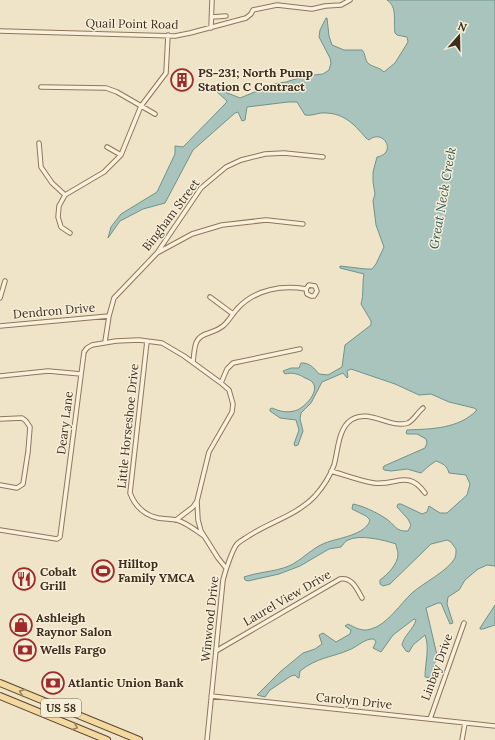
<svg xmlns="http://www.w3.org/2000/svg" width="495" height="740" viewBox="0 0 495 740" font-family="Lora,serif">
	<rect width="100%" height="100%" fill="#f0e4c8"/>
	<path fill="#a9c4bc" stroke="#6f938a" d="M387 0H495V566L487 565 478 569 465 580 459 590 448 597 447 604 453 623 450 624 441 603H438L426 608 437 655 431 678 425 677C425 663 430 648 425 635L413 645 409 652 406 651 402 645C404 635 413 630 416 620L414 619 393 635 381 652 373 648 376 642 374 639C365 638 357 647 349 650 330 658 318 657 300 671L299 678H298L295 675 291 676 270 690 265 697 257 695 280 672 303 653 315 649 322 644 319 635 323 633 336 642 350 634 351 630 345 626 348 624C356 628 362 632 371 629 387 625 401 603 412 593 423 583 448 571 455 558 456 555 456 552 456 549L451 542 447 540 431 544 390 584 383 586 380 584V580C388 574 398 564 398 554 398 551 396 547 396 544 384 540 360 534 348 540 345 541 343 545 341 547L329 549 300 566 279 574 248 581 245 580 244 577C258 572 274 572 289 566 302 560 312 548 325 543 338 538 366 535 370 520L366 516 352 509 353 504C363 506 376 512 385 518 395 524 395 532 408 531L411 525 408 519 397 507 398 504H401L422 514 427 512 429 506 440 513H447L467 495 470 484 466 475 449 473C447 466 444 464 436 461L430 465 421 473 407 469 391 471 384 470 383 468 384 466 425 448 427 443 426 439 417 434H407L406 433 407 430C431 429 459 429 477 410L474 408 449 402 431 394 419 395 395 384 351 369 347 371 348 377 347 378 343 373 322 382 311 403 301 413 300 419 303 431 298 445 295 446 294 444 299 430 296 420 280 418 270 411V409L272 408C279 411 286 413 294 411 302 410 320 393 313 383 312 381 308 379 305 378 299 374 292 372 285 374L283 371 291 368H299L301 363C309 362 315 369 319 374L328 375 342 367 345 345 371 325V321L361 304C364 294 362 284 364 274L340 268V266L366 269H372L376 264 384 247 376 225 373 201 375 194 373 182V172L377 157C398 153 383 128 369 140L366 138C353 123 343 112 321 113 315 114 311 116 305 115L297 102H288L247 107 245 120 242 121 238 112 235 113 193 150 165 203 143 209 120 221 108 238 111 227 121 214 157 192 175 154V146L183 147 226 103 227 101 216 91V90H220L240 98 277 83 286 82 305 76 323 74 329 70 331 63 330 58 319 37 320 30 326 18H327L329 36 332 45 344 50H362C366 54 365 62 369 64 375 68 379 67 384 72L395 63 408 42 407 37 397 35 395 33C393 22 398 7 387 0Z
		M495 605V625L483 629H480V628Z"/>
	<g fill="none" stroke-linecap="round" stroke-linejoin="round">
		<g stroke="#8d765c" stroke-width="5.5">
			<path id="minor" d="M212 17 226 16
				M211 28 212 0
				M0 31 175 36 190 33 246 18 251 14 253 10 277 5 312 9 325 6 341 5 350 0
				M41 87 106 88 117 92 155 114
				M39 143 41 167 52 183 65 195
				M107 147 121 155
				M70 233 61 227 58 217 59 206 65 195 104 172 121 155 141 106 166 73 168 35
				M157 253 192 234 222 225 266 220 303 224
				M210 297 233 314
				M0 298 5 281
				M0 326 109 316
				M147 341 130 493C135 506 144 515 158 518 165 519 171 519 177 520 187 523 195 530 204 536
				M105 342 109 316 114 298 157 253 201 188 226 167 241 160 265 154 284 153 323 157
				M193 362C195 348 193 337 209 333 214 331 218 330 223 326 229 321 233 313 238 308 256 289 282 285 306 289L309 285 315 286 317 291 314 296H311L307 294 306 289
				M0 376 48 371 81 374
				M221 383 227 369 233 363 300 349
				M0 419 22 418 26 421 30 427 28 452 23 484 17 488 0 485
				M331 471C345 475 360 481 374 483 396 486 408 469 425 493
				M176 520 193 507 197 501
				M0 530 57 539 60 537 84 352 87 348 92 345 116 341 139 340 162 343 184 356 221 383 229 390 233 404 232 412 209 452 197 501 198 520 201 531 218 558 226 568
				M216 651 340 579C352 577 357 589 362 598
				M211 696 495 726
				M430 719 464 623
				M207 740 223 580C225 572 232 550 237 544 240 541 244 539 247 537 269 522 296 516 315 496 323 487 330 476 334 465 338 451 338 429 351 420 370 408 389 429 408 423 414 420 417 413 423 408
				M462 740 465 723"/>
		</g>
		<g stroke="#5b4430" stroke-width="8">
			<path id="primary" d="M0 683 139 740
				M0 696 107 740"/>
		</g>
		<use href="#minor" stroke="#faf1dc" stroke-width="3.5"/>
		<use href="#primary" stroke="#f3d9a0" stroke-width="6"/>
	</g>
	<defs><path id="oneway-chevron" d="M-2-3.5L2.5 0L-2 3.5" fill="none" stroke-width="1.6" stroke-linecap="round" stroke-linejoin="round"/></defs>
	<g stroke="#988460">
		<use href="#oneway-chevron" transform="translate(22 692) rotate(-157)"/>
		<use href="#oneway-chevron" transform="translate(75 727) rotate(23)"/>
	</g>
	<defs>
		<g id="building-ring" transform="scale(1.15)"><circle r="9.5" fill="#f7eed8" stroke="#9e2a2b" stroke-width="1.5"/><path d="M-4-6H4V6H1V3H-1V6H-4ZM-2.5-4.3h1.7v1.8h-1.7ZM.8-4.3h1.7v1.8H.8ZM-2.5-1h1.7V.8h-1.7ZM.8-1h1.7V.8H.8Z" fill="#9e2a2b"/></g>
		<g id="stadium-ring" transform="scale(1.15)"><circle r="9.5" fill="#f7eed8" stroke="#9e2a2b" stroke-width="1.5"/><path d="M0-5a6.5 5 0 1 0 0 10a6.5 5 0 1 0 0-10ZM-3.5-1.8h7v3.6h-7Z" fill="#9e2a2b"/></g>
		<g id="restaurant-ring" transform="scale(1.15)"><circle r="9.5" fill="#f7eed8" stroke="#9e2a2b" stroke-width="1.5"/><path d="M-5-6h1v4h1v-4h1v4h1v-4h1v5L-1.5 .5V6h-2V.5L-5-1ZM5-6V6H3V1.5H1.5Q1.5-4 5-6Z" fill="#9e2a2b"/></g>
		<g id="shop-ring" transform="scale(1.15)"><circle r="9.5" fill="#f7eed8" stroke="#9e2a2b" stroke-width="1.5"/><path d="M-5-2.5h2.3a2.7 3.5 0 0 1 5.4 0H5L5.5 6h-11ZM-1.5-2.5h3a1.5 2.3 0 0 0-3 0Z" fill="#9e2a2b"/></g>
		<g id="bank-ring" transform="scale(1.15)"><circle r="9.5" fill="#f7eed8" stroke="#9e2a2b" stroke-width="1.5"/><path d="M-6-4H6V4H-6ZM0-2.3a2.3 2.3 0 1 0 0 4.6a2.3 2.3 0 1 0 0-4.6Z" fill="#9e2a2b"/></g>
	</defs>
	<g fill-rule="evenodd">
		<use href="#building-ring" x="182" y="80"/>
		<use href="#stadium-ring" x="103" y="571"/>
		<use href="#restaurant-ring" x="24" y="579"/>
		<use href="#shop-ring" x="21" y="625"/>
		<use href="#bank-ring" x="25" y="650"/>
		<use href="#bank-ring" x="53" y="683"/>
	</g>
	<g text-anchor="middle" stroke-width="3" stroke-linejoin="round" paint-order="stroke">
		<rect fill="#f7eed8" stroke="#756857" stroke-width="1" x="41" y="699" width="40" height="18" rx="3"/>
		<g font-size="11" font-weight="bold" fill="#3d2e20">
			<text x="61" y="712">US 58</text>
		</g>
		<g font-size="12" fill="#3d2e20" stroke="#f7eed8">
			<text transform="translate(132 24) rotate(1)" y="4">Quail Point Road</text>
			<text transform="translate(171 215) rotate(-53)" y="4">Bingham Street</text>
			<text transform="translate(54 311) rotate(-5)" y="4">Dendron Drive</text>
			<text transform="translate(65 423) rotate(-83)" y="4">Deary Lane</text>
			<text transform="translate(128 426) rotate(-84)" y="4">Little Horseshoe Drive</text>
			<text transform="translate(287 598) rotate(-30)" y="4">Laurel View Drive</text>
			<text transform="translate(210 619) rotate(-84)" y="4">Winwood Drive</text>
			<text transform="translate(437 667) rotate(-70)" y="4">Linbay Drive</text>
			<text transform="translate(354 701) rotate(6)" y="4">Carolyn Drive</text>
		</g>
		<g font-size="12" font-weight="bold" fill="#3d2e20" stroke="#f7eed8" text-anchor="start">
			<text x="198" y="77">PS-231; North Pump<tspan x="198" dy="14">Station C Contract</tspan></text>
			<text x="118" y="568">Hilltop<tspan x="118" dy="14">Family YMCA</tspan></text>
			<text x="40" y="576">Cobalt<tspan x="40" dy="14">Grill</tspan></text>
			<text x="36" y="622">Ashleigh<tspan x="36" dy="14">Raynor Salon</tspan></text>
			<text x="40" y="654">Wells Fargo</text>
			<text x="68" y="687">Atlantic Union Bank</text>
		</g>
		<g font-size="13" font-style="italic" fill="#2f5d5a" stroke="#f7eed8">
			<text transform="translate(442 198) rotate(-80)" y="5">Great Neck Creek</text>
		</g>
	</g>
	<g transform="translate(459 36) rotate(20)" stroke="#f7eed8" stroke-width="3" paint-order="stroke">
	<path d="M0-3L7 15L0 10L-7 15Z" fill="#3d2e20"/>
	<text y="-6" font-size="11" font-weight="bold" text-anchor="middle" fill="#3d2e20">N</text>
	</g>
</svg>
